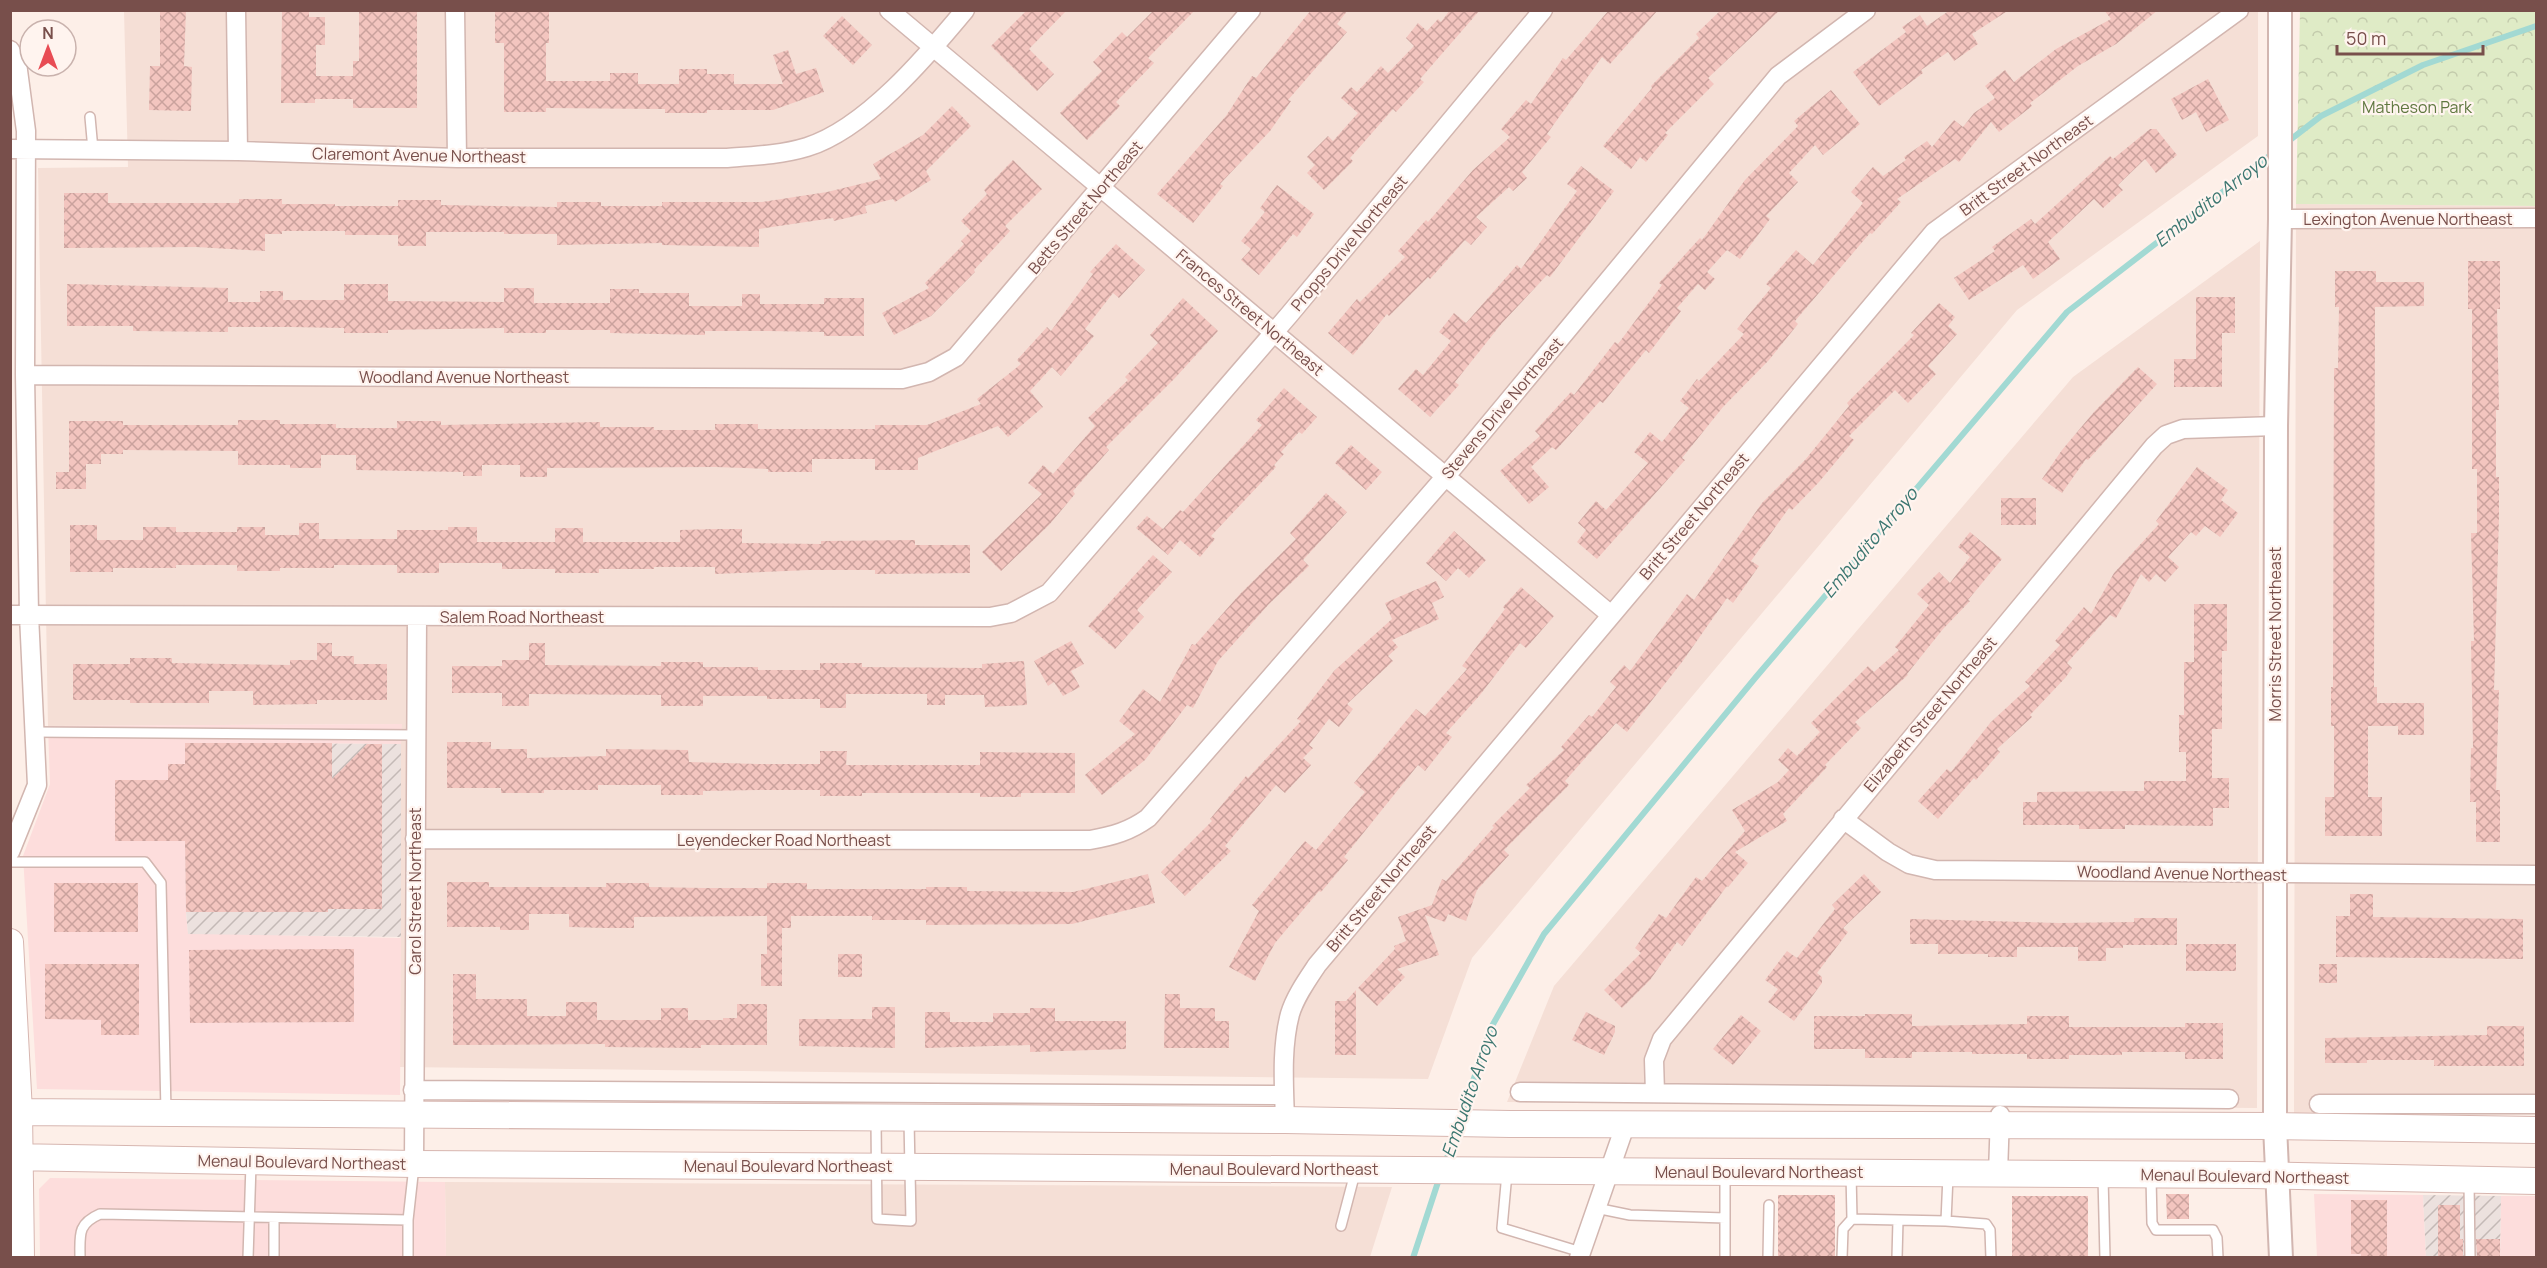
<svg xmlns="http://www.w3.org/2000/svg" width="2547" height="1268" viewBox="0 0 2547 1268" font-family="Manrope,sans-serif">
	<defs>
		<pattern id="industrial-furrows" width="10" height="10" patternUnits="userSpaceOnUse" patternTransform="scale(1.5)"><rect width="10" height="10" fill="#ece1de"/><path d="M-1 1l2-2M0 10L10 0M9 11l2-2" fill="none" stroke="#c4b9b6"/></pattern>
		<pattern id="park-crowns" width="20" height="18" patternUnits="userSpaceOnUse" patternTransform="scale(1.5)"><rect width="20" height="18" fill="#dfebc6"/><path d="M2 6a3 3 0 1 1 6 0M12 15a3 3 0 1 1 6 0" fill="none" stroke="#c3cbac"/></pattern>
		<pattern id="building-cross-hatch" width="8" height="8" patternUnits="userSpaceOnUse" patternTransform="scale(1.5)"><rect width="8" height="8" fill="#f3c5bf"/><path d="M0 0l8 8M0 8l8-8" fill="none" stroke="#caa29d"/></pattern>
	</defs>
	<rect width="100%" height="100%" fill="#fdefe8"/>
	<path fill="#f5dfd6" d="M124 11H2258V136L2017 310 1472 958 1428 1079 400 1067 401 724 48 726 38 168 128 167Z
		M2296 204 2536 206V1114L2294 1115Z
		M2260 241 2257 1108 1507 1102 1554 986 2073 377Z
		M445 1182 1392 1187 1370 1257 446 1258Z"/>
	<path fill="#fddddc" d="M402 724 401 744 185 743 186 912 188 933 401 938 400 1095 37 1089 23 856 50 784 48 726Z
		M50 1178 445 1182 446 1257H40L39 1189Z
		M2314 1194 2423 1195 2426 1257H2317Z
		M2501 1196H2536V1257L2500 1258Z"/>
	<path fill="url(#industrial-furrows)" d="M185 743 401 744V937L188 934 186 912Z
		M2423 1195 2501 1196 2500 1257H2426Z"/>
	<path fill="url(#park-crowns)" d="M2300 11H2536V206L2296 204Z"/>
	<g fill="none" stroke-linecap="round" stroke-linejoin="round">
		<path stroke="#a2d9d3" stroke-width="6" d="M2286 143 2321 116 2423 65 2536 26
			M1461 1116 1492 1026 1544 934 1756 677 2067 312 2273 153
			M1445 1164 1457 1128
			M1413 1258 1440 1176"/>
	</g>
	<path fill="url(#building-cross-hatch)" d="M160 10H186L184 66 192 67 191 111 149 110 150 66H160Z
		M282 10H309V17H325V45H316V76H353V61H359V10H417V108H353V99H315V103H281Z
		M495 10H549V43H546V81H610V73H638V84H679V69H707V74H734V84H783L773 55 788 50 796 74 816 68 824 92 773 110H707V113H665V109L546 108V112H504V43H495Z
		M1027 10H1067L1029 49 1054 74 1037 91 991 46Z
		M1154 10H1195L1148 58 1154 63 1116 102 1120 106 1087 140 1060 113 1102 71 1093 62 1122 32 1127 37Z
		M1311 10H1348L1337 24 1347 32 1288 100 1291 101 1270 131 1220 184 1223 186 1193 223 1157 194 1226 116 1252 76 1256 78Z
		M1450 10H1480L1420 79 1424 82 1396 112 1393 109 1350 158 1353 161 1324 190 1307 173 1315 165 1307 157 1328 136 1333 141 1358 113 1341 98 1351 87 1357 92 1381 66 1388 73 1414 46 1406 38 1418 23 1427 31 1438 19 1441 22Z
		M1609 10H1658L1610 64 1602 57 1547 134 1551 137 1522 172 1527 178 1513 191 1509 187 1476 217 1487 227 1471 245 1465 240 1430 279 1428 277 1389 316 1387 314 1353 355 1328 333 1357 299 1360 302 1405 257 1398 251 1426 220 1428 222 1473 170 1510 137 1501 129 1526 100 1531 104 1563 58 1566 60Z
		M1721 10H1780L1708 78 1714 84 1665 133 1668 135 1646 162 1640 157 1631 169 1603 146 1652 88 1651 86 1699 38 1696 34Z
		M1950 10H2009L1972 34 1978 44 1954 61 1948 52 1921 70 1923 73 1879 106 1853 72 1906 32 1902 27 1920 15 1927 26Z
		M2104 10H2158L2116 44 2078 66 2030 103 2032 106 1999 132 1991 122 1959 162 1955 159 1897 199 1901 202 1872 234 1870 233 1795 321 1798 324 1769 360 1723 407 1682 458 1685 460 1597 559 1577 542 1586 530 1578 523 1596 501 1606 510 1648 463 1634 452 1650 432 1662 442 1689 408 1680 401 1697 379 1699 381 1744 334 1737 329 1771 288 1766 284 1796 250 1813 265 1863 203 1851 192 1873 167 1883 176 1906 160 1904 157 1927 141 1932 147 1954 120 1963 127 1974 113 1995 98 1985 86 2005 70 2014 82 2056 49 2111 19Z
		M842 16 872 45 853 65 823 36Z
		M2208 79 2229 120 2206 132 2196 112 2182 120 2171 99Z
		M1831 90 1860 124 1823 155 1815 145 1789 173 1798 182 1766 216 1770 219 1740 259 1727 250 1707 272 1715 279 1705 290 1698 284 1677 308 1681 311 1649 353 1646 350 1603 403 1600 401 1556 450 1552 447 1531 467 1549 487 1529 504 1500 471 1540 436 1535 431 1571 392 1574 395 1615 342 1618 344 1662 285 1659 283 1700 238 1702 240 1745 180 1798 126 1794 121Z
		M952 106 971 126 926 171 931 180 895 202 893 199 865 206 867 213 834 221 833 218 759 229V247L662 245V243L557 245V234H504V232H426V246H398V235H345V231H282V234H265V251L196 247 64 248V193H108V203H239V199H282V204H335V206H398V200H441V205L557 207V202H601V206H662V202H762L827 192 881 179 873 164 923 135Z
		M2150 129H2156L2177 155 2156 173 2145 159 2118 185 2123 190 2103 208 2094 199 2048 242 2060 259 2033 279 2023 265 1969 300 1954 278 1995 251 1992 247 2031 219 2035 224 2110 156 2113 159Z
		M1013 160 1042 189 1005 226 1010 231 974 270 975 272 931 316 894 335 882 313 929 288 925 283 964 244 961 241 971 231 961 221 987 194 984 190Z
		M1581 166 1614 191 1550 277 1547 275 1502 323 1455 382 1459 385 1430 417 1398 389 1416 369 1423 375 1451 341 1439 332 1454 313 1466 323 1517 265 1521 269 1577 191 1567 184Z
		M1277 185 1314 214 1297 237 1293 234 1259 275 1241 260 1251 249 1241 241 1265 212 1260 208Z
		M1116 244 1145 270 1119 298 1113 293 1085 329 1094 336 1061 376 1052 367 1030 391 1043 407 1008 437 998 426 918 458V470H875V459H812V472H768V469L715 467 547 468V477H520V465H482V476H463V472L356 470V455H321V468H290V465H238V451L123 450V454H101V464H86V489H56V472H69V421H123V425H238V420H280V424H336V428H397V421H441V425L600 422V427H654V430H715V424H758V429H875V425H927L981 404 977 399 1021 364 1017 360 1047 327 1051 331 1093 274 1090 272Z
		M2468 261H2500V309H2497L2499 410H2496V477H2499V516L2494 690H2499L2496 790H2500V842H2476V802H2470L2471 748H2473L2471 641H2474L2471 533H2477V469H2472V309H2468Z
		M2335 271H2376V282H2424V306L2375 307 2374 687H2377V703H2424V735H2398V726H2368V797H2382V836H2325V797H2334V726H2331V687H2333L2334 368H2338L2339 307H2335Z
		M67 284 228 288V302H260V291H283V300H344V284H388V301L504 302V288H534V303H610V289H639V293H689V306H742V294H760V304H824V298H864V336H824V332L769 331H705V335L610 333V330H546V333H504V328L388 330V333H344V328L291 327H228V332L133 331V326H67Z
		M2196 297H2235V333H2222V387H2174V359H2196Z
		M1183 298 1218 331 1175 378 1106 447 1109 450 1073 491 1075 494 1049 525 1001 571 982 552 1042 494 1028 483 1043 465 1053 474 1095 426 1088 418 1128 380 1125 377 1158 343 1150 335Z
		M1939 303 1955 317 1948 326 1957 334 1928 366 1936 374 1908 403 1895 390 1849 436 1854 440 1819 482 1792 510 1789 508 1751 561 1759 566 1733 603 1727 598 1682 662 1627 732 1616 723 1565 781 1569 785 1504 850 1509 855 1477 890 1466 921 1448 914 1445 922 1425 915 1439 955 1397 969 1405 977 1377 1006 1358 988 1395 949 1394 946 1406 941 1398 917 1432 905 1442 879 1446 881 1494 827 1492 826 1530 788 1526 785 1564 750 1561 747 1589 715 1592 717 1616 687 1610 682 1624 665 1630 671 1687 594 1694 600 1762 503 1805 460 1849 406 1847 403 1914 335 1911 333Z
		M2138 367 2157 384 2088 460 2086 459 2062 493 2042 479 2062 450 2094 412Z
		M1284 388 1317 417 1302 434 1299 432 1281 452 1284 454 1274 465 1276 467 1211 536 1215 539 1200 557 1180 540 1168 555 1136 528 1147 516 1163 529 1180 510 1183 512 1262 425 1256 420Z
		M1351 445 1382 472 1366 490 1335 463Z
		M2197 467 2228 490 2221 500 2238 513 2220 537 2205 526 2196 536 2191 532 2168 557 2179 567 2165 582 2156 574 2149 582 2141 574 2116 618 2110 615 2067 663 2072 668 2066 677 2030 715 2032 717 1997 749 2000 752 1976 780 1974 778 1938 819 1918 801 1947 769 1951 772 1991 722 2030 686 2025 682 2060 645 2055 641 2084 607 2091 614 2114 573 2159 524 2156 521Z
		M1326 493 1347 512 1303 560 1309 566 1269 604 1218 661 1193 708 1187 705 1145 760 1102 795 1085 775 1135 734 1119 721 1143 689 1160 702 1192 644 1195 645 1240 594 1296 539 1290 533Z
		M2001 498H2036V525H2001Z
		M299 523H319V539H397V530H448V527H477V542H555V528H583V542H680V530L715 529H742V543L821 544V541L915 540V545H970V573L875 574V570H810L715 574V567H654V569H599V573H555V569H502V563H439V573H397V565H334V568H280V571H237V565H176V568H113V572H70V525H97V540H143V527H176V532H237V527H265V535H299Z
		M1454 531 1486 560 1469 578 1458 568 1446 581 1426 563Z
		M1970 532 2002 559 1968 600 1970 601 1943 629 1907 674 1908 675 1855 722 1861 728 1825 765 1827 767 1783 814 1787 821 1735 852 1748 863 1728 887 1727 886 1682 946 1677 942 1650 980 1622 1008 1604 990 1641 953 1635 948 1659 914 1666 918 1696 877 1702 881 1745 831 1732 810 1778 782 1789 770 1778 760 1788 748 1797 756 1820 732 1811 723 1868 666 1874 672 1899 650 1895 647 1929 605 1917 594 1939 572 1950 583 1970 557 1958 547Z
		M1153 555 1172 572 1137 610 1144 617 1115 649 1088 626Z
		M1436 581 1444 597 1432 603 1439 619 1392 640 1398 647 1388 656 1393 661 1347 704 1353 709 1339 727 1329 719 1309 745 1313 748 1303 758 1311 765 1285 793 1276 785 1225 846 1231 851 1185 896 1161 872 1212 821 1210 819 1246 776 1248 778 1301 721 1297 719 1334 671 1392 619 1385 603Z
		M1521 587 1554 616 1526 648 1520 643 1480 695 1446 733 1452 737 1425 771 1418 765 1344 857 1348 860 1321 892 1319 891 1275 943 1255 981 1229 967 1259 911 1252 905 1305 841 1316 850 1365 792 1354 783 1416 709 1425 716 1467 669 1462 666 1505 609 1503 607Z
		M2194 604H2227V651H2222V729H2212V778H2229V808H2213V826L2125 825V829H2079V825H2023V802H2037V792L2144 791V781H2186V752H2179V715H2184V662H2194Z
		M1071 641 1084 664 1071 671 1080 687 1063 696 1054 682 1048 686 1034 661Z
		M317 643H332V656H354V664H387V700H317V704L253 705V691H209V703H130V700H73V664H130V658H172V663L290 665V660H317Z
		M529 643H545V665L661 666V662H703V667H758V670H820V663H862V667L982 668V664L1024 661 1027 705 985 707 984 695H945V705H927V694H846V708H820V699H767V696H703V706H661V695L529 694V706H502V693H452V666H502V660H529Z
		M447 742H491V749H527V758L606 756V749L688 750 689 762 758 764H820V751H847L846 765H980V752L1075 753V793H1021V797H980V793H862V796H820V790H758L703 791V795H661V785H598V790H544V793H501V788H447Z
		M185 743H332V779L367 744H382V909H328V912H186L185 841H115V780H168V764H185Z
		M1148 874 1155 903 1072 924 926 925V920H872V916H791V928H782V986H761V954H767V916L634 917V928H606L569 927V914H529V930H500V927H447V882H489V887H606V883H649V887L705 888H767V883H807V889H926V887H967V891L1073 892Z
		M1864 874 1881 892 1843 928 1848 932 1817 973 1822 977V983L1794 1021 1768 1002 1778 989 1765 980 1787 951 1797 958 1835 909 1832 905Z
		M54 883H138V932H54Z
		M2350 894H2373V917L2523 919V959L2336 957V916H2350Z
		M2134 918H2177V945H2123V948H2106V961H2078V947H2017V957H1988V954H1938V944H1910V919L2059 923 2134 922Z
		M2186 944H2236V971H2186Z
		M354 949V1022L190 1023 189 950Z
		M838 954H862V977H838Z
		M45 964H139V1035H101V1020L45 1019Z
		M2319 964H2337V983H2319Z
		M453 974H476V999H527V1016H566V1002H597V1020H661V1008H688V1020H723V1018H737V1004H767V1045H701V1048L605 1047V1044L453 1045Z
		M1356 990V1055H1335V1001H1346Z
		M1165 994H1180V1008H1215V1021H1229V1048H1164Z
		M872 1007H895V1048L799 1046V1019H872Z
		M1030 1008H1055V1021H1126V1049L1030 1052V1045L925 1048V1012H950V1022H993V1013H1030Z
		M1586 1012 1615 1026V1032L1604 1055 1572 1040Z
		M1865 1014H1912V1026L2027 1024V1016H2069V1027H2185V1023H2223V1059H2185V1052H2122V1055H2069V1059H2027V1054H1972V1052H1912V1058H1865V1049H1814V1016H1865Z
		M1741 1015 1761 1031 1733 1065 1713 1049Z
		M2487 1026H2524V1066H2434V1060H2367V1063H2325V1038L2487 1035Z
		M2166 1194H2189V1219H2167Z
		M1778 1195H1835V1257H1778Z
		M2012 1196H2088V1257H2012Z
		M2351 1200H2387V1257H2361V1254H2351Z
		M2438 1205H2460V1239H2463V1257H2438Z
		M2476 1239H2500V1257H2477Z"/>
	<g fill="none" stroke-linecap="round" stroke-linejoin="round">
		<g stroke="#d2b6b0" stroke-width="12">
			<path id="service" d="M90 117 93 150
				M34 732 416 735
				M10 862H145L161 883 166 1112
				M876 1120 877 1219 911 1221 909 1120
				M1507 1173 1502 1228 1581 1252
				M1725 1173V1258
				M1851 1173 1852 1219
				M2103 1177 2105 1258
				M2151 1177 2152 1223 2156 1230H2213L2217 1238 2218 1258
				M2469 1182 2470 1258
				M1596 1208 1630 1215 1725 1218
				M274 1218V1258
				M408 1220 414 1166
				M1946 1221 1986 1224 1990 1230 1991 1258
				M1341 1226 1355 1173
				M80 1258C80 1235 77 1224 100 1214L408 1220V1258
				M248 1258 251 1164
				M1768 1258 1769 1205
				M1842 1258 1843 1229 1852 1219 1946 1221 1948 1176
				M1897 1258 1898 1220"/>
		</g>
		<g stroke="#d2b6b0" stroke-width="21">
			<path id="minor" d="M236 10 238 151
				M455 10 457 158
				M889 10 1611 615
				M10 50 17 63 26 131 25 375 29 615 37 785 10 852
				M10 149 238 151 457 158H725C752 156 781 155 807 147 865 129 926 57 965 10
				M2280 219 2536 218
				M25 375 902 379 929 372 956 357 1251 10
				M10 615 990 617 1011 613 1049 593 1289 315 1543 10
				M1843 819 1888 852 1909 864 1935 870 2536 875
				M415 839 1090 840C1113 836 1130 831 1148 818L1446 476 1778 76 1866 10
				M413 1090 1284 1095
				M1520 1092 2229 1099
				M1655 1093 1654 1060 1662 1039 2154 446 2166 435 2183 429 2276 426
				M2319 1104H2536
				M1285 1120C1284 1086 1281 1048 1290 1014 1295 997 1307 980 1317 965L1934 232 2239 10
				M414 1164 417 617
				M1998 1173 2000 1115
				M1579 1258 1626 1123"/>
		</g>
		<g stroke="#d2b6b0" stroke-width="26">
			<path id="tertiary" d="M2280 10V219L2276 426 2275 874V1126L2281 1258"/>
		</g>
		<g stroke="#d7b6b0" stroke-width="28">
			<path id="secondary" d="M10 942 19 1112 21 1258
				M10 1112 1285 1120 1510 1124 2275 1126 2536 1130
				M10 1157 414 1164 2252 1175 2536 1181"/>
		</g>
		<use href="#service" stroke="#fff" stroke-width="9"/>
		<use href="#minor" stroke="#fff" stroke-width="18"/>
		<use href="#tertiary" stroke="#fff" stroke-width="22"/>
		<use href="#secondary" stroke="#fff" stroke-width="26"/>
	</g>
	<g text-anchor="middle" stroke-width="4.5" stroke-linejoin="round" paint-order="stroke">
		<g font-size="16" fill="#607840" stroke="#fff4ef">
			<text x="2417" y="113">Matheson Park</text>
		</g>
		<g font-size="16" fill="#784f4b" stroke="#fff4ef">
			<text transform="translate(419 155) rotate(1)" y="6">Claremont Avenue Northeast</text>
			<text transform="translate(2026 165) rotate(-36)" y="6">Britt Street Northeast</text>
			<text transform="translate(1085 207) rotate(-50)" y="6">Betts Street Northeast</text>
			<text x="2408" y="225">Lexington Avenue Northeast</text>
			<text transform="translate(1349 243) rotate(-50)" y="6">Propps Drive Northeast</text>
			<text transform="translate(1250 312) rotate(40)" y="6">Frances Street Northeast</text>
			<text x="464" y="383">Woodland Avenue Northeast</text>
			<text transform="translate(1502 408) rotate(-50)" y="6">Stevens Drive Northeast</text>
			<text transform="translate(1694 516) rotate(-50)" y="6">Britt Street Northeast</text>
			<text x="522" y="623">Salem Road Northeast</text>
			<text transform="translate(2275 634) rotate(-90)" y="6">Morris Street Northeast</text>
			<text transform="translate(1930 714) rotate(-50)" y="6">Elizabeth Street Northeast</text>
			<text x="784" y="846">Leyendecker Road Northeast</text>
			<text transform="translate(2182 873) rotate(1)" y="6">Woodland Avenue Northeast</text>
			<text transform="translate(1381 888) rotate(-50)" y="6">Britt Street Northeast</text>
			<text transform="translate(415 891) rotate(-90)" y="6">Carol Street Northeast</text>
			<text transform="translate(302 1162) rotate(1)" y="6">Menaul Boulevard Northeast</text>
			<text x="788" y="1172">Menaul Boulevard Northeast</text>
			<text x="1274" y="1175">Menaul Boulevard Northeast</text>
			<text x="1759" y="1178">Menaul Boulevard Northeast</text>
			<text transform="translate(2245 1176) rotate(1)" y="6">Menaul Boulevard Northeast</text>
		</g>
		<g font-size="18" font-style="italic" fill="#3b7670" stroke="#fff4ef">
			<text transform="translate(2211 201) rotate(-38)" y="6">Embudito Arroyo</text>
			<text transform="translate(1870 543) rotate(-50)" y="6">Embudito Arroyo</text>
			<text transform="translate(1470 1092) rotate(-71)" y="6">Embudito Arroyo</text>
		</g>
	</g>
	<rect width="2547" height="1268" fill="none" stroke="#784f4b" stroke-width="24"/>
	<g transform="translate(48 48)"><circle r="28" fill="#fff4ef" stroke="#c9b2ad" stroke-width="1.5"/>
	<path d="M0-4.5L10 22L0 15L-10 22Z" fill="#e84c54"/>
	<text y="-9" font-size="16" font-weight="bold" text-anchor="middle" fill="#784f4b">N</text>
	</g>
	<path d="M2337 45v9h146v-9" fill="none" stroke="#784f4b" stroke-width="3"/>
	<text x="2346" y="45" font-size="18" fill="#784f4b" stroke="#fff4ef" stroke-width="4.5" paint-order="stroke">50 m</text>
</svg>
